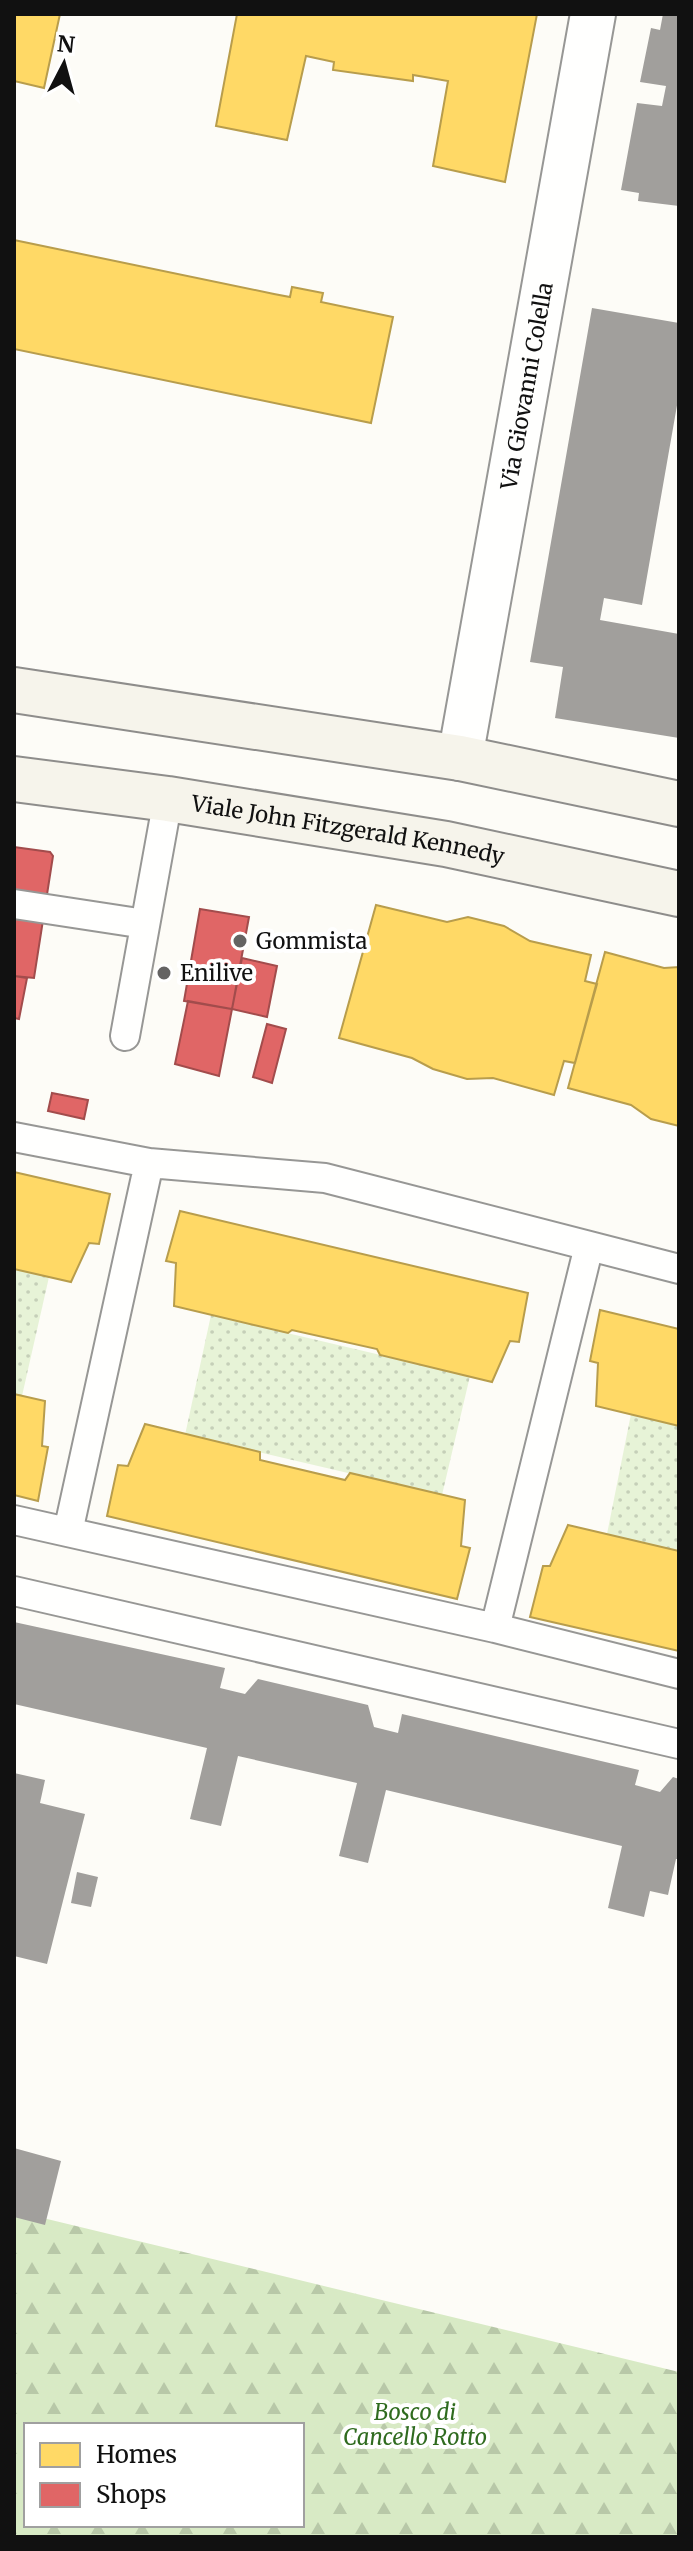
<svg xmlns="http://www.w3.org/2000/svg" width="693" height="2551" viewBox="0 0 693 2551" font-family="Merriweather,serif">
	<defs>
		<pattern id="forest-firs" width="22" height="20" patternUnits="userSpaceOnUse" patternTransform="scale(2)"><rect width="22" height="20" fill="#d8eac5"/><path d="M5 1l3.5 6h-7zM16 11l3.5 6h-7z" fill="#b8c8a8"/></pattern>
		<pattern id="garden-dots" width="8" height="8" patternUnits="userSpaceOnUse" patternTransform="scale(2)"><rect width="8" height="8" fill="#e7f3d7"/><path d="M2 2h.1M6 6h.1" fill="none" stroke="#c5cfb8" stroke-width="1.8" stroke-linecap="round"/></pattern>
	</defs>
	<rect width="100%" height="100%" fill="#fdfcf7"/>
	<path fill="url(#forest-firs)" fill-rule="evenodd" d="M14 2211 679 2372V2537H14ZM26 2425H302V2525H26Z"/>
	<path fill="url(#garden-dots)" d="M14 1269 49 1277 22 1396 14 1394Z
		M211 1315 470 1376 442 1495 185 1435Z
		M631 1414 679 1426V1551L607 1534Z"/>
	<path fill="#ffd966" stroke="#b89d4c" stroke-width="2" d="M14 14H60L44 88 14 81Z
		M237 14H537L505 182 433 166 448 81 413 75V81L333 70 334 62 306 56 287 140 216 126Z
		M14 240 274 294 290 297 292 287 323 293 321 302 393 317 371 423 14 349Z
		M376 905 447 922 468 917 504 926 530 941 591 955 585 981 597 984 575 1063 564 1061 554 1095 493 1078 467 1079 433 1069 412 1058 339 1038Z
		M605 952 664 968 679 967V1126L651 1119 631 1105 568 1088Z
		M14 1172 110 1194 99 1244 89 1243 71 1282 14 1269Z
		M180 1211 528 1293 519 1342 510 1341 492 1382 380 1355 377 1349 292 1330 288 1333 174 1306 176 1263 166 1261Z
		M600 1310 679 1329V1426L596 1406 598 1363 590 1361Z
		M14 1394 45 1401 42 1446 48 1447 38 1501 14 1495Z
		M145 1424 260 1452V1460L345 1480 350 1473 465 1500 461 1546 470 1548 457 1599 107 1516 118 1465 128 1466Z
		M568 1525 679 1551V1651L530 1617 543 1566H550Z"/>
	<path fill="#e06666" stroke="#a24c4c" stroke-width="2" d="M14 847 50 852 53 856 34 978 14 976Z
		M200 909 249 917 232 1009 184 1001Z
		M242 958 277 966 267 1017 232 1009Z
		M14 976 27 978 19 1019 14 1018Z
		M188 1001 232 1009 219 1076 175 1064Z
		M267 1024 286 1029 272 1083 253 1077Z
		M52 1093 88 1100 84 1119 48 1111Z"/>
	<path fill="#a19f9c" d="M663 14H679V206L638 201 639 193 621 190 637 103 662 106 666 86 640 82 651 28 660 30Z
		M592 308 679 323V394L642 605 604 598 600 620 679 634V738L555 718 563 667 530 662Z
		M14 1622 225 1668 220 1688 245 1694 258 1679 368 1705 374 1727 398 1733 402 1714 639 1770 635 1785 660 1792 673 1777 679 1779V1859H676L668 1895 650 1891 644 1917 608 1908 622 1846 386 1790 368 1863 339 1856 357 1783 238 1756 221 1826 190 1819 207 1748 14 1704Z
		M14 1773 45 1780 40 1803 85 1814 47 1964 14 1956Z
		M77 1872 98 1877 91 1907 71 1903Z
		M14 2148 61 2161 45 2225 14 2217Z"/>
	<g fill="none" stroke-linecap="round" stroke-linejoin="round">
		<g stroke="#979795" stroke-width="32">
			<path id="lane" d="M14 904 145 924
				M125 1036 168 799
				M14 1137 149 1163 325 1178 679 1269
				M14 1520 495 1628 679 1674
				M68 1532 149 1163
				M14 1591 679 1744
				M495 1628 589 1246"/>
		</g>
		<g stroke="#979795" stroke-width="48">
			<g id="street">
				<path id="s1" d="M460 758 593 14"/>
			</g>
		</g>
		<g stroke="#8e8d8b" stroke-width="48">
			<g id="secondary">
				<path d="M14 690 460 758 679 804"/>
				<path id="s2" d="M14 779 168 799 446 844 679 894"/>
			</g>
		</g>
		<use href="#lane" stroke="#fffffe" stroke-width="28"/>
		<use href="#street" stroke="#fffffe" stroke-width="44"/>
		<use href="#secondary" stroke="#f6f4eb" stroke-width="44"/>
	</g>
	<g fill="#646362" stroke="#fff" stroke-width="3">
		<circle cx="240" cy="941" r="8"/>
		<circle cx="164" cy="973" r="8"/>
	</g>
	<g text-anchor="middle" stroke-width="8" stroke-linejoin="round" paint-order="stroke">
		<g font-size="22" fill="#111" stroke="#fff">
			<text dy="8" stroke="none"><textPath href="#s1" startOffset="378">Via Giovanni Colella</textPath></text>
			<text dy="8" stroke="none"><textPath href="#s2" startOffset="338">Viale John Fitzgerald Kennedy</textPath></text>
		</g>
		<g font-size="22" fill="#111" stroke="#fff" text-anchor="start">
			<text x="256" y="949">Gommista</text>
			<text x="180" y="981">Enilive</text>
		</g>
		<g font-size="22" font-style="italic" fill="#2f6b1f" stroke="#fff">
			<text x="415" y="2420">Bosco di<tspan x="415" dy="25">Cancello Rotto</tspan></text>
		</g>
	</g>
	<rect width="693" height="2551" fill="none" stroke="#111111" stroke-width="32"/>
	<rect x="24" y="2423" width="280" height="104" fill="#ffffff" stroke="#a0a0a0" stroke-width="2"/>
	<rect x="40" y="2443" width="40" height="24" fill="#ffd966" stroke="#a0a0a0" stroke-width="2"/>
	<text x="96" y="2463" font-size="24" fill="#111111">Homes</text>
	<rect x="40" y="2483" width="40" height="24" fill="#e06666" stroke="#a0a0a0" stroke-width="2"/>
	<text x="96" y="2503" font-size="24" fill="#111111">Shops</text>
	<g transform="translate(64 64) rotate(6)" stroke="#ffffff" stroke-width="6" paint-order="stroke">
	<path d="M0-6L14 30L0 20L-14 30Z" fill="#111111"/>
	<text y="-12" font-size="22" font-weight="bold" text-anchor="middle" fill="#111111">N</text>
	</g>
</svg>
